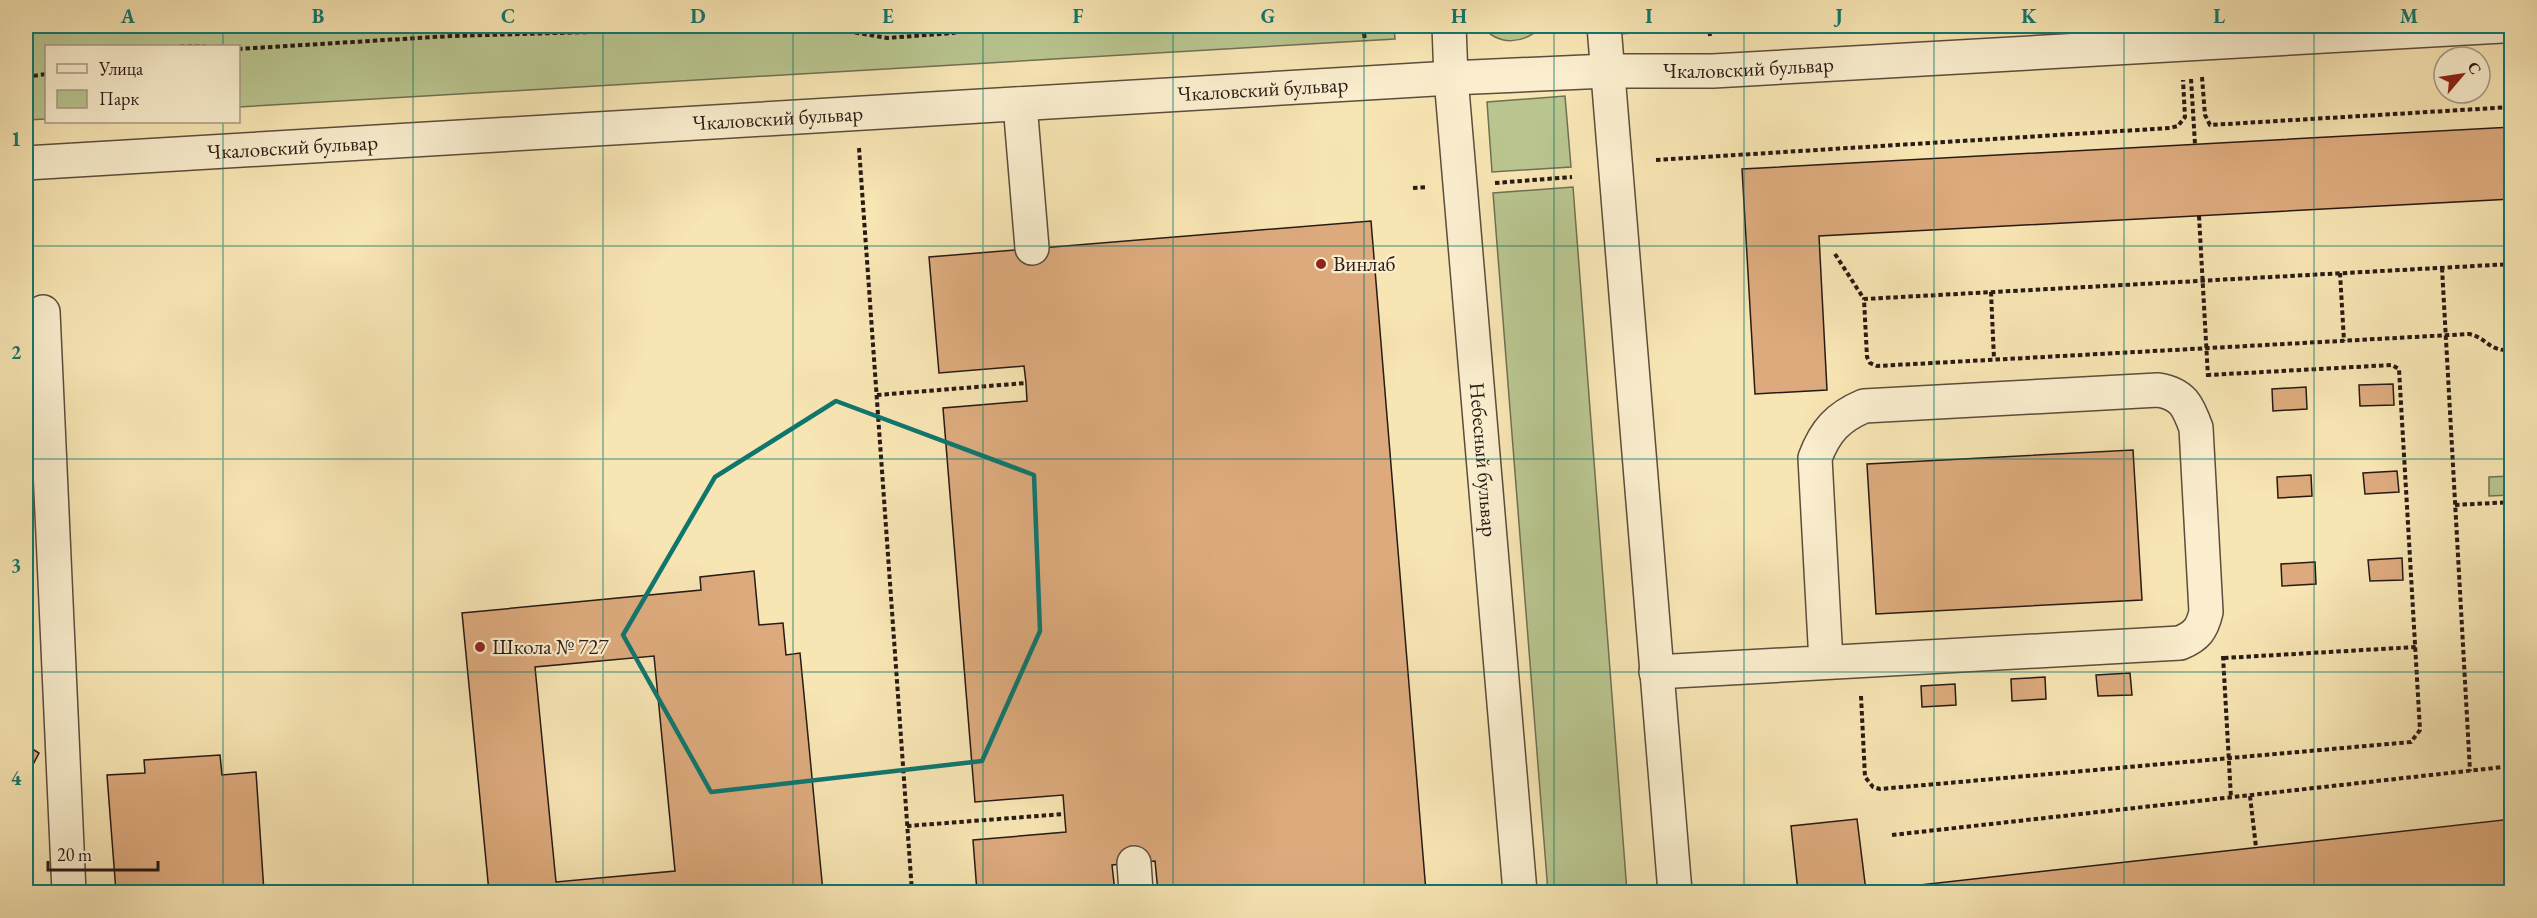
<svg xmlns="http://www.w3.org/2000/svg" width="2537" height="918" viewBox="0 0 2537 918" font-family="'EB Garamond',serif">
	<rect width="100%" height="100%" fill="#f7e5b3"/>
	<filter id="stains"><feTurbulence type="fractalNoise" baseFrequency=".00333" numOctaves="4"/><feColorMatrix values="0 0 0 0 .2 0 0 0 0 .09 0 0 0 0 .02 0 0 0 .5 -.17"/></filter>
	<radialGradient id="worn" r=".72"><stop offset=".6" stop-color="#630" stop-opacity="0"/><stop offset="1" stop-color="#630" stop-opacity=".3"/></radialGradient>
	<path fill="#b9c58f" stroke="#707052" stroke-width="1.5" d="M26 26H1394L1395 39 239 107 238 46H46V119L26 120Z
		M1482 26H1543C1524 44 1499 47 1482 26Z
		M1618 26H1759L1618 34Z
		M1565 96 1571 167 1492 172 1487 102Z
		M1573 187 1627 892H1548L1493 193Z
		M2507 341H2511L2510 407Z
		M2511 476V495L2489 496V477Z"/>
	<path fill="#dcaa7d" stroke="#281a14" stroke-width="1.5" fill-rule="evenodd" d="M2512 127V199L1819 236 1827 390 1755 394 1742 169Z
		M1371 221 1426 892H1158L1155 861 1112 865 1115 892H977L973 840 1066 832 1063 795 975 802 943 408 1027 401 1026 383 1024 366 939 373 929 257Z
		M2393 384 2394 405 2360 406 2359 385Z
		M2306 387 2307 409 2273 411 2272 389Z
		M2133 450 2142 600 1876 614 1867 464Z
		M2397 471 2399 492 2365 494 2363 473Z
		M2311 475 2312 496 2278 498 2277 477Z
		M2402 558 2403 580 2370 581 2368 560Z
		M2315 562 2316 584 2282 586 2281 564Z
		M754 571 759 625 783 623 786 655 800 653 823 892H489L462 613 701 590 700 577ZM654 656 675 871 556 882 535 667Z
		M2130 673 2132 695 2098 696 2096 675Z
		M2045 677 2046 699 2012 701 2011 679Z
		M1955 684 1956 705 1922 707 1921 686Z
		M26 745 39 753 26 778Z
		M220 755 222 775 256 772 264 892H116L107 775 145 773 144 760Z
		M1857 819 1866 891 2512 819V892H1798L1791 826Z"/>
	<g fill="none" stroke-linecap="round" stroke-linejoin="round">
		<g stroke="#5c4d3c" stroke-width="36">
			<g id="minor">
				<path id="s1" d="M1449 26 1451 78 1520 892"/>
				<path d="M1604 26 1675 892"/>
				<path d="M1020 104 1032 248"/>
				<path id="s2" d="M26 163 1451 78 1607 71H1713L2502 26"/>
				<path d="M43 312 69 892"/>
				<path d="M1656 672 2180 643C2197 636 2202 629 2206 612L2196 428C2188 406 2183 394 2158 390L1864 406C1838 417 1825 431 1815 458L1826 662"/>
				<path d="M1134 863 1136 892"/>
			</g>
		</g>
		<path stroke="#281a14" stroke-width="4" stroke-dasharray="4.5 3" stroke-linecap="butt" d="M818 26 887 38 953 33 976 26
			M1175 26H1252
			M1363 26 1365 41
			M1709 26 1710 36
			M180 46H205
			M238 49 451 36 804 26
			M26 77 46 74
			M2202 77 2205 115 2210 125 2512 107
			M2191 79 2195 144
			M859 148 912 892
			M1656 160 2170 128 2178 126 2185 117 2183 80
			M1495 183 1572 177
			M1413 188 1427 187
			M2199 216 2208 377
			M1835 254 1864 299
			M2512 264 1864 299 1867 357 1870 363 1877 366 2469 334C2488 338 2488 352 2512 350
			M2442 268 2470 771
			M2340 273 2344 341
			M1991 292 1994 359
			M877 395 1026 383
			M2455 505 2512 502
			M2223 656 2231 798
			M2224 658 2416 647
			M1861 696 1865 777 1873 787 1880 789 2411 742 2420 730 2399 369 2392 365 2208 375
			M2250 796 2256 847
			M907 826 1064 814
			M1892 835 2512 766"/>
		<use href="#minor" stroke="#faeece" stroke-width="33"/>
	</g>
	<path fill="none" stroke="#0f766e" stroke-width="4.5" stroke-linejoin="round" d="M836 401 1034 475 1040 631 982 761 711 792 623 635 715 477Z"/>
	<path fill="none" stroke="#0f766e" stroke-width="1.5" stroke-opacity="0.55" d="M223 26V46M413 26V892M603 26V892M793 26V892M983 26V892M1173 26V892M1364 26V892M1554 26V892M1744 26V892M1934 26V892M2124 26V892M2314 26V892M223 122V892M26 246H2512M26 459H2512M26 672H2512"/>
	<g fill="#8f2418" stroke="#faeece" stroke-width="2">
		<circle cx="1321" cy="264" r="6"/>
		<circle cx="480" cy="647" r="6"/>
	</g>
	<g text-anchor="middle" stroke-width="4.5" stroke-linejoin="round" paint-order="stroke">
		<g font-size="21" fill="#281a14" stroke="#faeece">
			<text dy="7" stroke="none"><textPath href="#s2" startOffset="1725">Чкаловский бульвар</textPath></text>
			<text dy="7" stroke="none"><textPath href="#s2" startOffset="1239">Чкаловский бульвар</textPath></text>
			<text dy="7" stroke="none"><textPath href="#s2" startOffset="753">Чкаловский бульвар</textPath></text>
			<text dy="7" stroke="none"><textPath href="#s2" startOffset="267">Чкаловский бульвар</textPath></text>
			<text dy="7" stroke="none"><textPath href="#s1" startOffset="435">Небесный бульвар</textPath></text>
		</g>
		<g font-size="21" fill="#281a14" stroke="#faeece" text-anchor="start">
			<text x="1333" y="271">Винлаб</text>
			<text x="492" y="654">Школа № 727</text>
		</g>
	</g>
	<rect width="2537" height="918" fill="none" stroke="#f7e5b3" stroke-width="66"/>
	<rect x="45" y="45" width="195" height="78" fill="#faeece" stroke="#a69984" stroke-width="1.5"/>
	<rect x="57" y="64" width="30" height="9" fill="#faeece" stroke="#a69984" stroke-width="1.5"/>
	<text x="99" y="75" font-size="18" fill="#281a14">Улица</text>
	<rect x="57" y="90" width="30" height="18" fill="#b9c58f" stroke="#a69984" stroke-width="1.5"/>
	<text x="99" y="105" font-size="18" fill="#281a14">Парк</text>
	<g transform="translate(2462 75) rotate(61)"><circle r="28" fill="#faeece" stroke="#a69984" stroke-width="1.5"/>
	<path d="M0-4.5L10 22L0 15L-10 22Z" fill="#8f2418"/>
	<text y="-9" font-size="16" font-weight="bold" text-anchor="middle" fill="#281a14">С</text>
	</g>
	<path d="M48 861v9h110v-9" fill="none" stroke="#281a14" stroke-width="3"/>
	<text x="57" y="861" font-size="18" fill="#281a14" stroke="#faeece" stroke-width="4.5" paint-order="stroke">20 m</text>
	<rect x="33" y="33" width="2471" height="852" fill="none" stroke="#0f766e" stroke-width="2"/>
	<g font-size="20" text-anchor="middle" font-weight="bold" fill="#0f766e">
		<text x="128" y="23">A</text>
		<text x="318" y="23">B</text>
		<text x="508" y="23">C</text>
		<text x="698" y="23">D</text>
		<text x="888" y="23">E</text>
		<text x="1078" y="23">F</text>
		<text x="1268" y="23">G</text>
		<text x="1459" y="23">H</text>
		<text x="1649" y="23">I</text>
		<text x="1839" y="23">J</text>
		<text x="2029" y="23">K</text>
		<text x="2219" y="23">L</text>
		<text x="2409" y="23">M</text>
		<text x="16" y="146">1</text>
		<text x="16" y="359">2</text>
		<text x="16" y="572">3</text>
		<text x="16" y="785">4</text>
	</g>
	<rect width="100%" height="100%" filter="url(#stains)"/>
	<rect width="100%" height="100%" fill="url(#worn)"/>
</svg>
